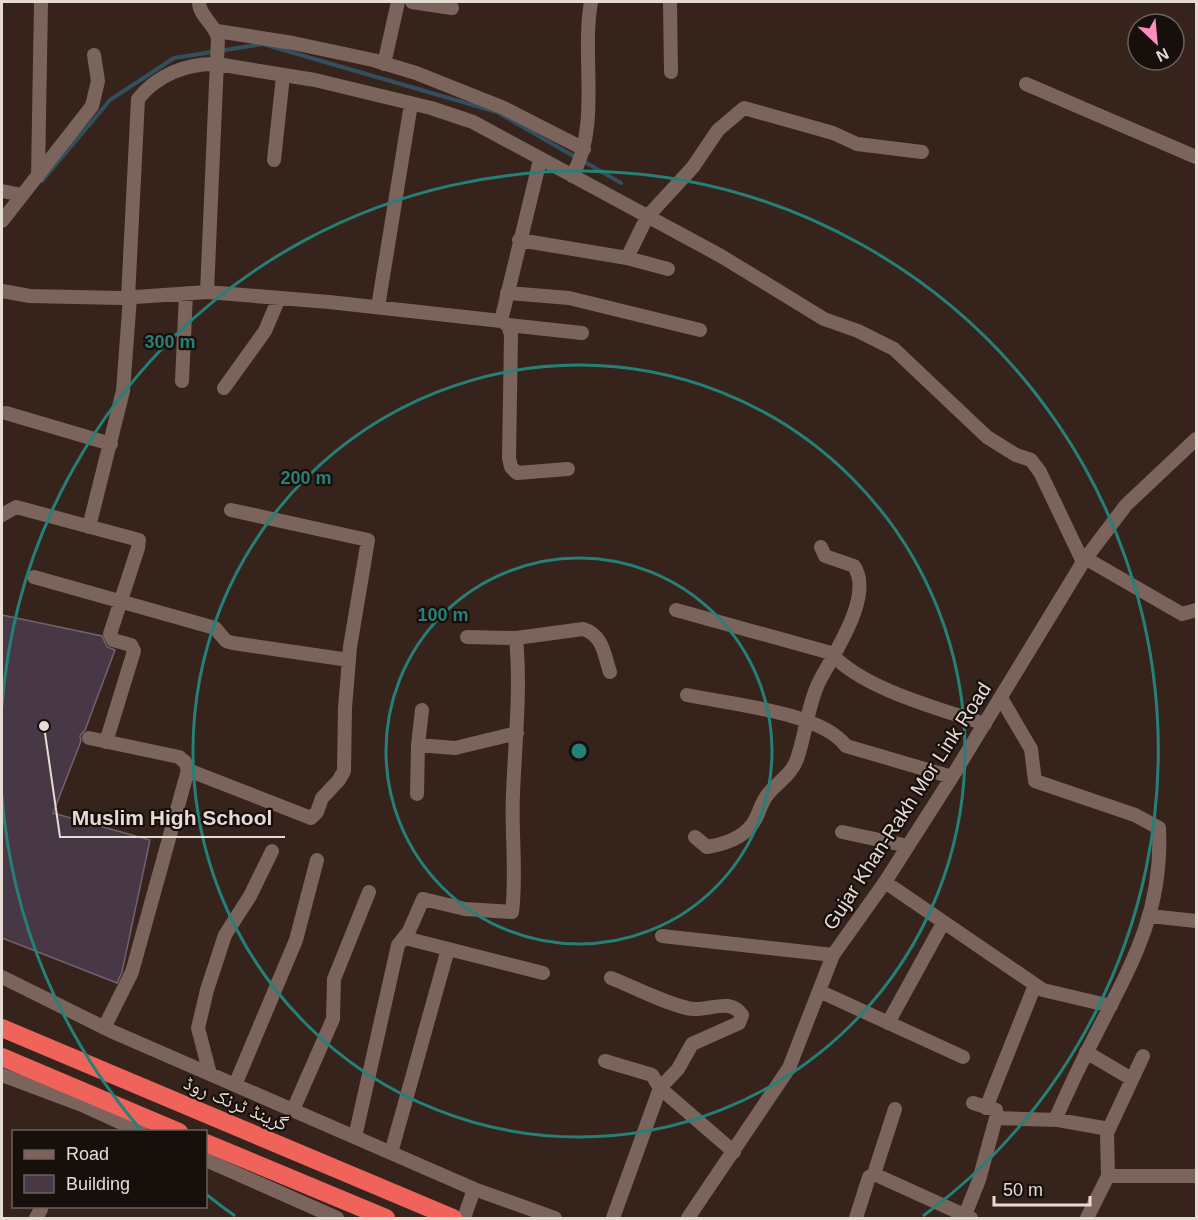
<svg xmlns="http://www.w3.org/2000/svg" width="1198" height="1220" viewBox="0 0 1198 1220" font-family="Arial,'Noto Naskh Arabic',sans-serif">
	<rect width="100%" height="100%" fill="#36241c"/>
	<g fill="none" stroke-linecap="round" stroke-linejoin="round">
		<path stroke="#334e5c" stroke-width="4" d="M583 161 621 183
			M42 181 110 100 174 58 263 44 497 112 577 158"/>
	</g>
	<path fill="#483845" stroke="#72616f" stroke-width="1.5" d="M2 615 102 636 107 647 115 650 85 730 80 736 81 741 53 813 150 840 122 972 117 983 2 938Z"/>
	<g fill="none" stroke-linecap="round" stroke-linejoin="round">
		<path stroke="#7a645b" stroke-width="14" d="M199 2C199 16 215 24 218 38L207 292
			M412 2 452 8
			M670 2 671 72
			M217 31 293 43 373 60 416 73 504 108 584 149
			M384 64 398 2
			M1026 84 1196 157
			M274 160 283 76
			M38 176 41 2
			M572 176C601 126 581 58 591 2
			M2 191 22 195
			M2 221 92 106 98 81 94 55
			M519 240 627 258 668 269
			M627 258 647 217 693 167 718 130 744 108 833 133 857 144 922 152
			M2 291 30 296 121 298 207 292 329 302 501 321 508 325 582 333
			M507 293 569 298 700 330
			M128 298 138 99C157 75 187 63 217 64L315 80 431 108 473 122 721 256 824 319 858 331 894 349 987 437 1016 455 1031 460 1040 472 1083 562
			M378 307 411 104
			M501 321 540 160
			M508 325 511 335 509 458 511 467 517 473 568 469
			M182 381 186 294
			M224 388 265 331 279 298
			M6 413 111 444
			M2 515 16 507 139 540 138 548 110 634 113 640 131 645 134 651 106 742
			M89 527 123 391 130 297
			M1085 558 1182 614 1196 610
			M34 577 215 628 226 641 233 643 349 660
			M676 610 831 653C862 689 941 709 985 724
			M467 637 516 638 583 629C603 635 604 654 610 672
			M687 695C729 704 821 712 846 746L952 777
			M1001 698 1031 749 1035 781 1135 815 1159 828C1163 910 1133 962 1097 1032 1082 1061 1068 1090 1055 1120
			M89 738 179 757 185 762 188 770 132 972 104 1028
			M418 745 455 748 517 733
			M188 770 311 818 317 812 322 798 339 780 344 771 345 708 350 647 368 540 231 510
			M417 794 418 745 422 710
			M842 832 908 846
			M695 837 707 847C726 844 747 837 756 818 760 810 762 801 768 794 778 782 792 774 797 759 806 733 808 703 820 680 834 653 874 596 854 566L825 556 821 547
			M885 882 1043 990 1111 1006
			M1150 916 1196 921
			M662 936 833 955
			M405 938 543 973
			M2 977 111 1031 474 1189 555 1218
			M611 978C632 986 674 1008 694 1009 711 1010 730 998 742 1015L739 1023 692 1044 678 1069 660 1088 734 1152
			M819 991 963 1057
			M888 1023 943 923
			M1086 1052 1130 1078
			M605 1061 652 1075 660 1088 613 1218
			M210 1074 198 1028 207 990 225 935 250 896 272 851
			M2 1075 82 1105 141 1132
			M235 1085 296 940 317 860
			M986 1108 1035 985
			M293 1110 333 1019 334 979 369 892
			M996 1118 1058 1120 1109 1129
			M355 1137 398 945 409 931 423 899 465 909 512 912C517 873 511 833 513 794 515 741 521 691 516 638
			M391 1153 448 949
			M206 1160 337 1218
			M874 1174 895 1109
			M1108 1176 1107 1133 1143 1056
			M965 1215 979 1180 996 1118V1110L973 1103
			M36 1218 41 1209
			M464 1218 474 1189
			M688 1218 789 1068 833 955 885 882 952 777 1083 562 1126 505 1196 439
			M856 1218 869 1177 874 1174 971 1218
			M1087 1218 1108 1176H1196"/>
		<path stroke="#f0635a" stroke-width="18" d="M2 1028 453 1218
			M2 1057 179 1132
			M206 1143 386 1218"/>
	</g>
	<g fill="none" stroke="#258078" stroke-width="3">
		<circle cx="579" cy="751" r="193"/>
		<circle cx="579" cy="751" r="386"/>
		<path d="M235 1216A579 579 0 0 1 207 1195M142 1131A579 579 0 0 1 2 796M2 706A579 579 0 1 1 923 1216"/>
	</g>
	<g text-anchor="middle" stroke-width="4.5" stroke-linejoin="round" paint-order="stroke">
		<g font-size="20" fill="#e7dbd5" stroke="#170f0c">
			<text transform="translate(907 806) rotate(-57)" y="7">Gujar Khan-Rakh Mor Link Road</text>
			<text transform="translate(236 1103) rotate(23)" y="7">گرینڈ ٹرنک روڈ</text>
		</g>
	</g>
	<circle cx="579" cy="751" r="9" fill="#258078" stroke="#170f0c" stroke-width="3"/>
	<g font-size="18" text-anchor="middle" font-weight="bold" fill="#258078" stroke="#170f0c" stroke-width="4.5" stroke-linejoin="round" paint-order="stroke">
		<text x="170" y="348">300 m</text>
		<text x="306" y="484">200 m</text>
		<text x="443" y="621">100 m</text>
	</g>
	<path fill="none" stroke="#e7dbd5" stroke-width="2" d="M44 726L60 837H285"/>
	<circle fill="#e7dbd5" stroke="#170f0c" stroke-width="2" cx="44" cy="726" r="6"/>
	<g font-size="21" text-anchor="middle" font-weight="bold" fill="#e7dbd5" stroke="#170f0c" stroke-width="4.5" stroke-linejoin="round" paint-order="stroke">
		<text x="172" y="825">Muslim High School</text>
	</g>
	<rect width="1198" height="1220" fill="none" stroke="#e7dbd5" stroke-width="6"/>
	<rect x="12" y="1130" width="195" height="78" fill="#170f0c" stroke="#6a615c" stroke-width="1.5"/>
	<rect x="24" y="1150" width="30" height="9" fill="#7a645b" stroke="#6a615c" stroke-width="1.5"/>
	<text x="66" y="1160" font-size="18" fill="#e7dbd5">Road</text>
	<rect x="24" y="1175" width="30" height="18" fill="#483845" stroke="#6a615c" stroke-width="1.5"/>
	<text x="66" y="1190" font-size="18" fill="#e7dbd5">Building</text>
	<g transform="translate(1156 42) rotate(154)"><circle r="28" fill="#170f0c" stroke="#6a615c" stroke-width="1.5"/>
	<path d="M0-4.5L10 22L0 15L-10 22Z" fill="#fd8ec0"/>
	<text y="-9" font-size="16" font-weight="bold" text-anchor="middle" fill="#e7dbd5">N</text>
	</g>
	<path d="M994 1196v9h96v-9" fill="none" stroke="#e7dbd5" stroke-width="3"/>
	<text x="1003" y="1196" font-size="18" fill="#e7dbd5" stroke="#170f0c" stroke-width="4.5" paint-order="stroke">50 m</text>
</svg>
